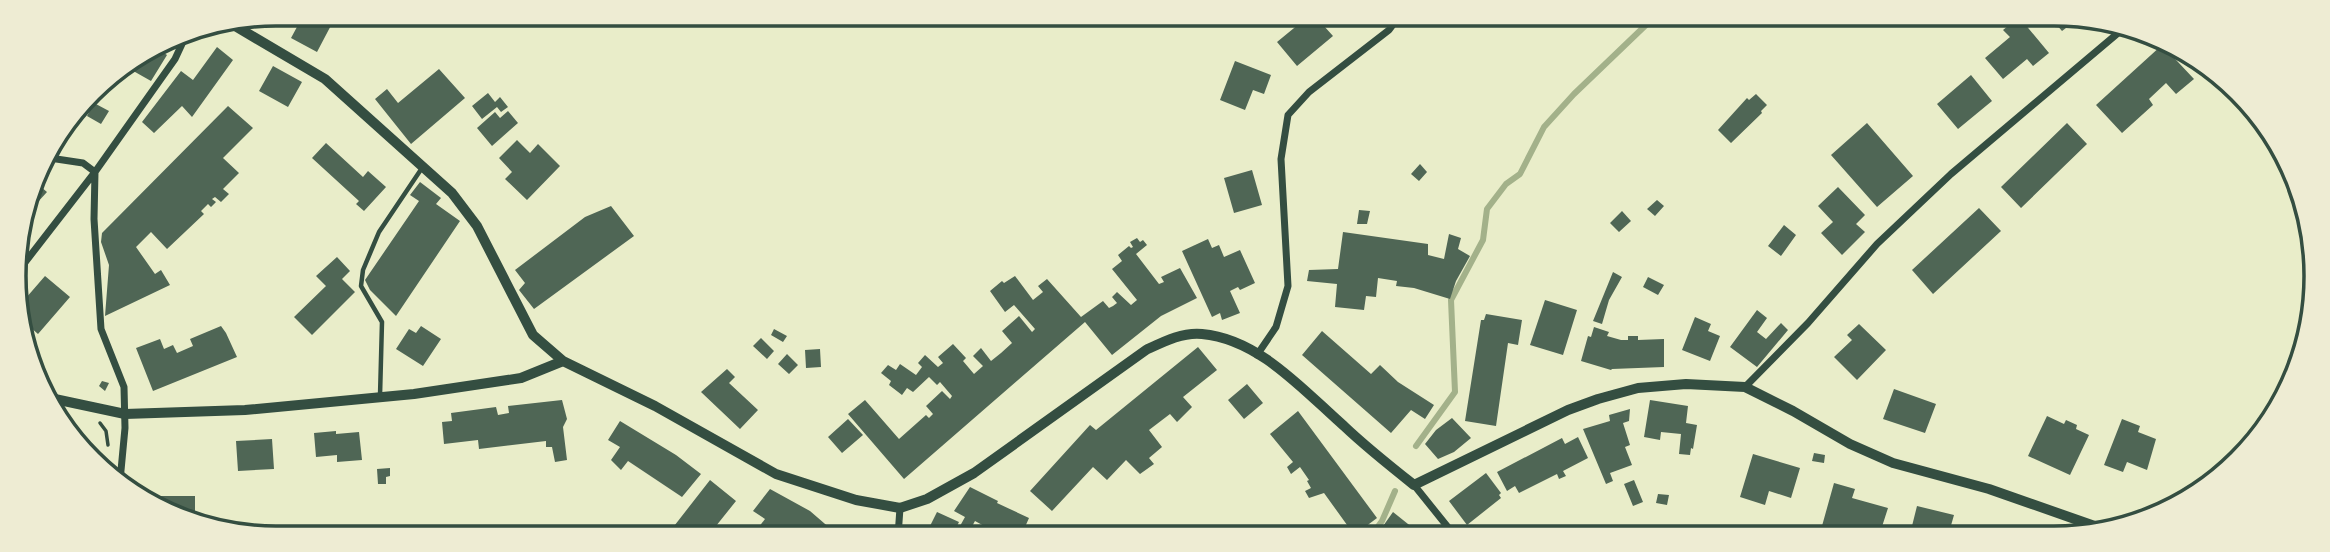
<svg xmlns="http://www.w3.org/2000/svg" width="2330" height="552" viewBox="0 0 2330 552" font-family="Literata,serif">
	<rect width="100%" height="100%" fill="#e9edc9"/>
	<g fill="none" stroke-linecap="round" stroke-linejoin="round">
		<path stroke="#a3b18a" stroke-width="6" d="M1416 446 1455 392 1451 300 1483 240 1487 209 1506 184 1520 174 1544 127 1574 94 1647 24 1653 16
			M1371 536 1382 521 1395 491"/>
	</g>
	<path fill="#4f6655" d="M304 14H337L317 52 291 38Z
		M1314 15 1333 36 1297 66 1277 42 1305 19 1306 21Z
		M2049 16H2082L2062 31Z
		M2019 17 2049 53 2033 66 2027 59 2003 79 1985 58 2010 37 2003 30Z
		M2162 45 2194 79 2176 94 2166 83 2149 99 2153 105 2122 133 2096 105Z
		M155 47 167 55 151 81 128 68 132 61Z
		M217 47 233 60 192 117 182 106 154 133 142 122 181 71 193 80Z
		M1235 61 1271 75 1264 94 1253 90 1245 110 1220 100Z
		M273 66 302 82 288 107 259 91Z
		M439 69 465 98 411 144 375 99 387 89 398 103Z
		M1971 75 1992 101 1958 129 1937 104Z
		M488 93 495 102 500 97 508 107 501 112 497 107 482 119 472 106Z
		M1756 94 1767 105 1761 111 1762 113 1731 143 1718 130 1747 98 1749 100Z
		M94 103 109 111 101 124 87 116Z
		M228 106 253 128 223 158 239 173 223 189 229 194 221 202 215 197 212 199 216 202 211 207 208 204 201 211 204 214 167 249 151 232 136 247 155 274 161 270 170 285 105 316 109 265 101 242 102 233Z
		M508 111 518 123 492 146 477 128 495 112 500 118Z
		M1867 123 1913 176 1877 207 1831 155Z
		M2067 123 2087 144 2021 208 2001 187Z
		M517 140 530 153 538 144 560 166 527 200 505 179 512 172 499 158Z
		M326 143 363 177 368 171 386 187 364 211 356 204 359 201 312 158Z
		M1420 164 1427 172 1419 181 1411 174Z
		M1252 170 1262 205 1234 213 1224 178Z
		M35 182 47 192 26 215Z
		M420 182 441 198 436 204 460 221 396 316 370 290 365 280 419 201 410 195Z
		M1838 187 1865 215 1856 224 1865 232 1842 255 1821 233 1833 222 1818 206Z
		M1657 200 1664 206 1655 216 1647 209Z
		M611 206 634 236 534 309 519 290 525 283 515 270 585 217Z
		M1979 208 2001 231 1933 294 1912 270Z
		M1359 210 1370 211 1367 224H1357Z
		M1622 211 1631 221 1619 232 1610 223Z
		M1784 225 1796 235 1781 256 1768 246Z
		M1343 232 1428 244V255L1444 259 1449 234 1461 238 1458 249 1470 256 1456 281 1450 299 1414 288 1396 286 1397 281 1378 278 1376 297 1366 296 1364 310 1335 307 1337 284 1307 281 1309 270 1338 269Z
		M1137 238 1140 242 1143 240 1147 245 1136 254 1159 284 1164 282 1161 277 1180 268 1197 298 1161 316 1112 355 1085 322 904 479 848 414 865 400 899 439 926 415 929 418 933 414 926 406 942 391 950 399 952 396 940 382 937 385 929 377 913 392 907 388 902 395 889 385 891 381 881 373 888 365 896 370 900 364 916 375 922 367 918 363 925 355 938 367 943 363 938 357 953 344 966 358 963 361 974 374 983 366 973 356 981 348 991 361 1001 353 1012 343 1002 331 1019 316 1032 332 1035 329 1014 305 1005 312 990 291 1002 281 1004 283 1015 276 1033 300 1043 292 1038 286 1047 279 1081 317 1103 301 1109 308 1113 306 1117 303 1112 297 1117 292 1131 305 1137 300 1112 269 1122 261 1118 255 1129 246 1131 248 1133 247 1130 242Z
		M1208 239 1212 248 1219 245 1224 257 1240 250 1255 283 1240 290 1238 287 1230 291 1240 313 1222 320 1220 313 1212 317 1182 251Z
		M337 257 350 271 342 279 355 292 312 335 294 317 326 286 316 276Z
		M1613 272 1622 277 1609 300 1602 324 1593 321Z
		M45 276 70 297 38 334 21 319 19 306Z
		M1648 277 1664 285 1658 295 1643 287Z
		M1545 300 1577 310 1563 355 1530 345Z
		M1757 310 1767 318 1757 332 1766 339 1781 323 1788 330 1757 367 1730 347Z
		M1486 314 1522 320 1518 345 1508 343 1496 426 1465 421 1481 320H1484Z
		M1695 317 1711 324 1708 331 1720 336 1710 361 1682 350Z
		M1859 324 1886 350 1857 380 1834 357 1852 340 1847 335Z
		M221 326 226 333 237 357 153 391 136 348 160 339 164 349 173 345 177 353 193 346 190 339Z
		M421 326 441 339 423 366 396 349 409 329 416 333Z
		M1594 327 1609 332 1607 336 1621 340H1628V336H1638V340L1664 339V367L1612 369 1611 370 1581 361 1588 336 1591 337Z
		M774 329 787 336 783 342 771 335Z
		M1322 331 1371 374 1380 365 1398 382 1434 405 1425 419 1411 410 1391 433 1302 355Z
		M761 338 774 351 767 359 753 346Z
		M1198 347 1217 370 1183 397 1192 407 1177 422 1170 414 1149 430 1162 447 1149 458 1154 464 1140 474 1126 460 1107 480 1093 467 1052 511 1030 491 1090 425 1096 430Z
		M820 349 821 367 806 368 805 350Z
		M787 354 798 365 789 374 778 364Z
		M727 369 735 377 729 383 758 410 740 429 701 392Z
		M102 381 109 383 105 391 99 386Z
		M1247 384 1263 403 1244 419 1228 400Z
		M1894 389 1936 404 1925 433 1883 419Z
		M562 400 567 419 563 427 567 460 555 462 552 447H546V441L479 449 478 440 444 444 442 422 452 421 451 413 496 407 498 415 509 413 508 406Z
		M1650 400 1688 406 1686 423 1697 425 1693 449 1691 448 1690 455 1679 454 1681 434 1661 432 1660 440 1644 437Z
		M1630 409 1629 421 1623 423 1630 445 1625 447 1632 465 1610 473 1613 481 1606 484 1583 429 1610 421 1609 415Z
		M1298 411 1377 518 1361 530 1365 536H1355L1324 493 1309 498 1305 491 1311 488 1307 481 1309 480 1300 467 1291 474 1287 467 1293 462 1270 434Z
		M2047 416 2064 424 2066 420 2077 425 2076 429 2089 435 2070 475 2028 456Z
		M1452 418 1471 438 1454 452 1438 459 1425 444 1436 430Z
		M848 419 863 435 842 453 828 437Z
		M2122 419 2140 426 2138 432 2156 439 2147 470 2127 462 2123 472 2104 465Z
		M620 421 676 455 701 474 682 497 628 461 621 470 611 460 620 447 608 440Z
		M336 431V434L359 432 362 460 337 462V455L316 457 314 433Z
		M1578 437 1588 458 1563 471 1566 476 1559 479 1557 474 1519 493 1515 486 1507 491 1497 472 1562 438 1565 444Z
		M272 439 274 469 238 471 236 441Z
		M1814 453 1825 455 1824 463 1812 461Z
		M1753 454 1800 468 1791 498 1769 491 1765 505 1740 497Z
		M390 468V476L386 477V484H378L377 469Z
		M1486 473 1501 493 1499 495 1501 498 1467 525 1449 501Z
		M710 480 736 501 708 536H671L674 532 671 530Z
		M1634 480 1643 502 1633 506 1624 484Z
		M1834 483 1855 489 1852 498 1888 508 1879 536H1854L1822 526Z
		M970 487 998 501 997 503 1029 518 1021 536 998 534 997 536H982L986 527 975 521 970 530 960 526 965 517 954 511Z
		M770 489 810 511 839 536H790L780 527 773 536H752L765 519 753 511Z
		M1658 494 1669 495 1667 505 1656 503Z
		M158 496H195V520L158 507Z
		M1917 506 1954 515 1948 536 1910 534Z
		M937 512 959 522 952 536H925Z
		M1393 512 1423 536H1376Z
		M250 524 258 532 253 536H241L240 534Z"/>
	<g fill="none" stroke-linecap="round" stroke-linejoin="round">
		<path stroke="#344e41" stroke-width="3.5" d="M100 423 106 431 108 445"/>
		<path stroke="#344e41" stroke-width="4.5" d="M380 396 382 322 361 286 363 270 379 232 422 168"/>
		<path stroke="#344e41" stroke-width="7" d="M43 157 83 163 95 172
			M95 172 94 219 101 329 124 387 125 428 120 481
			M16 274 95 172 175 59 188 31
			M1257 355 1276 327 1288 286 1281 159 1288 115 1309 92 1389 30 1400 15
			M1745 387 1808 323 1877 244 1951 174 2124 28
			M1414 485 1455 536
			M898 536 900 508"/>
		<path stroke="#344e41" stroke-width="10" d="M230 23 325 79 452 193 477 226 533 335 563 361 655 406 776 474 856 500 900 508 927 499 974 473 1146 350C1163 342 1182 332 1202 334 1259 339 1303 390 1344 426 1366 447 1390 466 1414 485L1568 410 1598 399 1638 388 1686 384 1745 387 1793 411 1850 444 1893 463 1989 489 2106 530
			M50 398 125 414 245 410 414 394 521 378 563 361"/>
	</g>
	<path d="M0 0H2330V552H0ZM276 26H2054A250 250 0 0 1 2304 276V276A250 250 0 0 1 2054 526H276A250 250 0 0 1 26 276V276A250 250 0 0 1 276 26Z" fill="#eeecd3" fill-rule="evenodd"/>
	<path fill="none" stroke="#344e41" stroke-width="3.5" d="M276 26H2054A250 250 0 0 1 2304 276V276A250 250 0 0 1 2054 526H276A250 250 0 0 1 26 276V276A250 250 0 0 1 276 26Z"/>
</svg>
